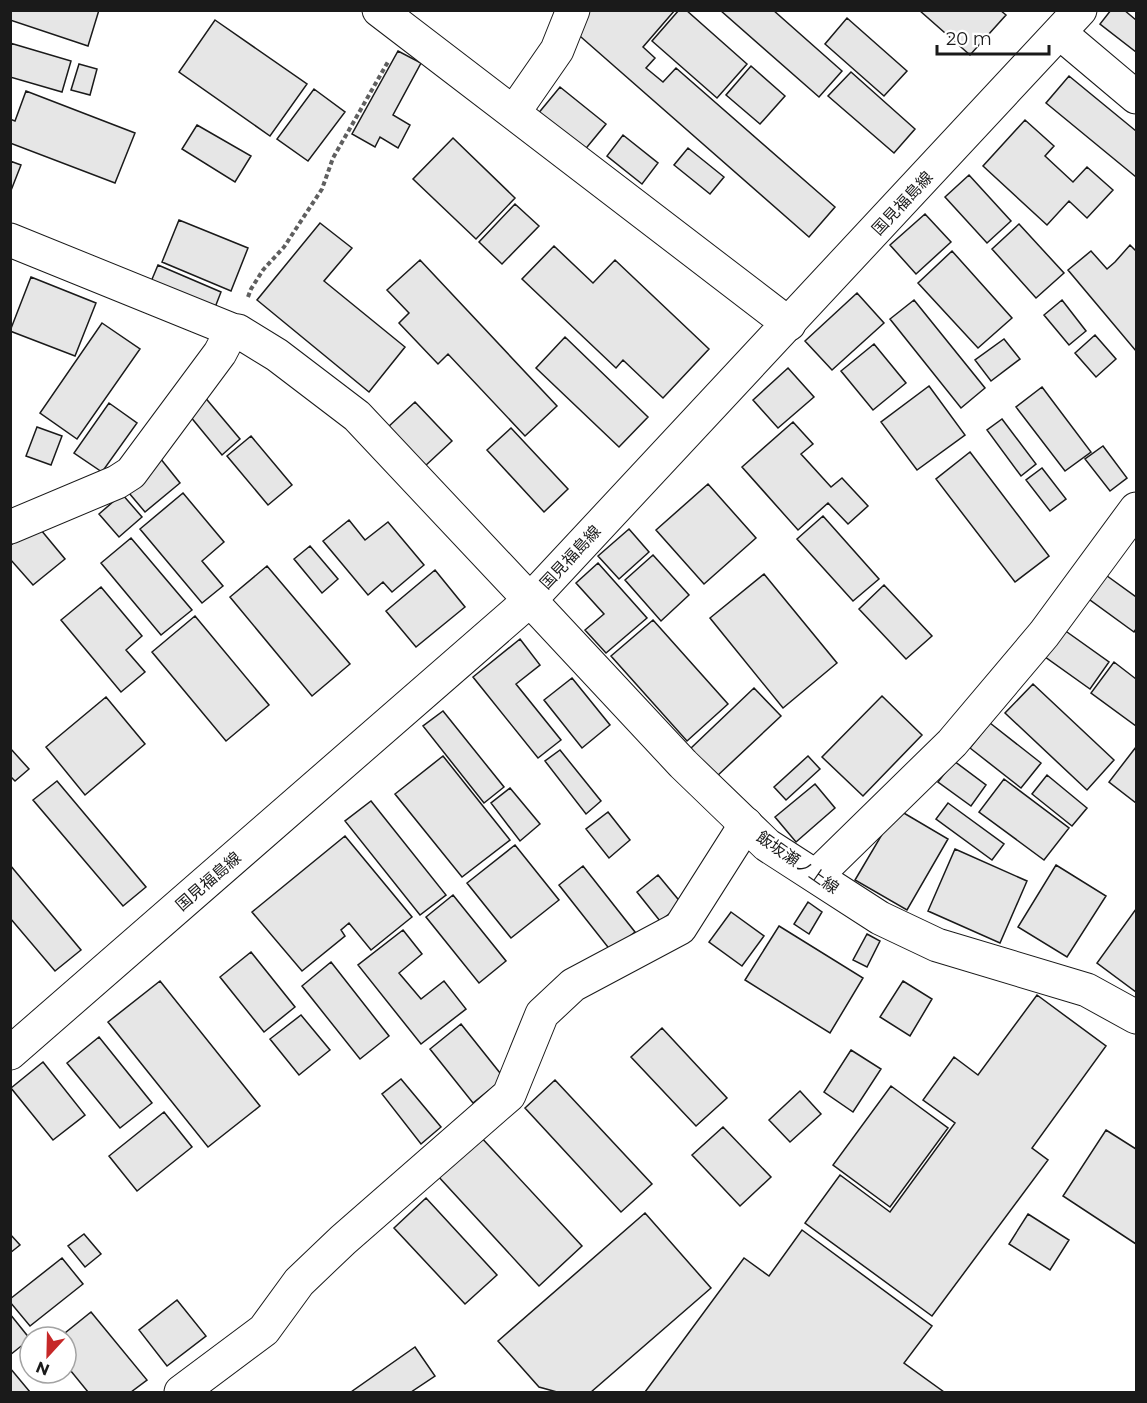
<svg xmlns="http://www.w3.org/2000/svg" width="1147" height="1403" viewBox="0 0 1147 1403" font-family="Montserrat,'Noto Sans JP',sans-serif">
	<rect width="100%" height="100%" fill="#fff"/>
	<path fill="#e6e6e6" stroke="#1a1a1a" stroke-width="1.5" d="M10 10H99L88 46 10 20Z
		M590 10H675L643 47 655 58 646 68 663 82 676 68 835 207 809 237 573 30Z
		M679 10H686L747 64 717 98 652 41Z
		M720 10H773L842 71 819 97Z
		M919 10H1000L1006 15 970 55Z
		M1111 10H1124L1136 20V52L1100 24Z
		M847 18 907 71 884 96 825 44Z
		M215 20 307 84 270 136 179 72Z
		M10 43 71 61 62 92 10 77Z
		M398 51 421 63 393 115 410 125 398 148 380 137 375 147 352 134Z
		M79 64 97 69 90 95 71 90Z
		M751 66 785 96 760 124 726 95Z
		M851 72 915 129 894 153 828 96Z
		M1069 76 1136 131V177L1046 103Z
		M560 87 606 124 583 152 537 115Z
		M314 89 345 112 308 161 277 139Z
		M26 91 135 133 115 183 10 143V119L15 121Z
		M1025 120 1054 146 1045 156 1073 182 1087 167 1113 190 1087 218 1069 201 1047 225 983 166Z
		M197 125 251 156 235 182 182 149Z
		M623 135 658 163 642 184 607 156Z
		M453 138 515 198 476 239 413 179Z
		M688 148 724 177 710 194 674 165Z
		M10 161 21 165 10 193Z
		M969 175 1011 221 987 243 945 197Z
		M515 204 539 226 502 264 479 242Z
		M925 214 951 242 916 274 890 245Z
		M179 220 248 248 231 291 162 262Z
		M320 223 352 248 324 281 405 347 369 392 257 300Z
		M1019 224 1064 273 1036 298 992 249Z
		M1130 245 1136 251V351L1068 270 1091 251 1107 269 1115 262Z
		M554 246 593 283 615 260 709 349 663 398 623 360 616 368 522 279Z
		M952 251 1012 318 978 348 918 283Z
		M420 260 557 406 525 436 448 354 438 364 399 323 409 313 387 290Z
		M158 265 221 292 214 310 150 284Z
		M31 277 96 303 75 356 10 331Z
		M857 293 884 323 832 370 805 341Z
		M914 300 985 388 961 408 890 319Z
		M1062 300 1086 331 1069 345 1044 315Z
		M102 323 140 349 77 439 40 413Z
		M1095 335 1116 359 1096 377 1075 353Z
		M565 337 648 417 619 447 536 368Z
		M1004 339 1020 359 991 381 975 360Z
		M874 344 906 383 873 410 841 371Z
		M788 368 814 397 778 428 753 400Z
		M929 386 965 435 917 470 881 422Z
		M1042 387 1091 452 1065 471 1016 407Z
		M203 395 240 439 222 455 185 410Z
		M415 402 452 441 424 467 387 428Z
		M109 403 137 423 102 472 74 453Z
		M1002 419 1036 464 1021 476 987 430Z
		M793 422 813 444 801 454 831 487 842 478 868 506 848 524 828 503 798 530 742 467Z
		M37 427 62 436 51 465 26 456Z
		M511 428 568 489 544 512 487 450Z
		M251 436 292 485 268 505 227 456Z
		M1103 446 1127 478 1110 491 1085 459Z
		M970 452 1049 556 1015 582 936 479Z
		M160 458 180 483 145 512 124 487Z
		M1042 468 1066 499 1050 511 1026 480Z
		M708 484 756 538 704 584 656 530Z
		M183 493 224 542 202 561 223 586 202 603 140 529Z
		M122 494 142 517 119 537 99 514Z
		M823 516 879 579 853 601 797 539Z
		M349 520 365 540 388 522 424 565 392 592 383 582 368 595 323 541Z
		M36 524 65 559 33 585 10 559V546Z
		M629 529 649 552 619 579 598 556Z
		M131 538 192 610 161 635 101 563Z
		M310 546 338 579 322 593 294 559Z
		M653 555 689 595 661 621 625 580Z
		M598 563 647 618 606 653 585 630 604 614 576 583Z
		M267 566 350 664 312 696 230 597Z
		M435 570 465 607 416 647 386 611Z
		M1103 573 1136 597V629L1134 632 1086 597Z
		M764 574 837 663 783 708 710 618Z
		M884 585 932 636 906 659 859 609Z
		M101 587 142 636 126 650 145 672 121 692 61 620Z
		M195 616 269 705 226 741 152 652Z
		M653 620 728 704 687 741 611 656Z
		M1060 627 1109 662 1090 689 1041 654Z
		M520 639 540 665 516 684 561 740 538 758 473 677Z
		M1114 662 1136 679V726L1091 693Z
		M572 678 610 725 582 748 544 700Z
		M1033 684 1114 760 1087 790 1005 713Z
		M754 688 781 716 716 777 690 749Z
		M882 696 922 735 863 796 822 757Z
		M106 697 145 744 85 795 46 747Z
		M443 711 504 787 484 803 423 726Z
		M990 723 1041 763 1021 788 970 748Z
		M1136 747V803L1109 782Z
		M10 748 29 769 15 781 10 776Z
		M560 750 601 801 586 814 545 761Z
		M443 756 510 840 462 877 395 794Z
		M808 756 820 769 786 800 774 787Z
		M954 761 986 785 971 806 938 782Z
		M1047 775 1087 808 1072 826 1032 794Z
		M1004 779 1069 828 1044 860 979 812Z
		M57 781 146 887 123 906 33 800Z
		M815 784 835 808 796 842 775 817Z
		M510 788 540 824 520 841 491 803Z
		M371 801 446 895 420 915 345 821Z
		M948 803 1004 844 992 860 936 819Z
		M897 809 948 839 907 910 855 880Z
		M608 812 630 840 609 858 586 829Z
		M345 836 412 917 371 950 349 923 341 930 345 936 302 971 252 912Z
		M515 845 559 900 511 938 467 883Z
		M955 849 1027 881 1000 943 928 911Z
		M10 865 81 950 55 971 10 918Z
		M1056 865 1106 896 1067 957 1018 927Z
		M583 866 635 932 611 951 559 885Z
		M658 875 682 904 660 921 637 892Z
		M453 895 506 961 479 983 426 917Z
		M808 902 822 912 809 934 794 924Z
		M1136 909V992L1097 963Z
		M731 912 764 936 742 966 709 942Z
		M779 926 863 978 830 1033 745 980Z
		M403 930 422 954 399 973 421 999 444 981 466 1009 421 1044 358 965Z
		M867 934 880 941 867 967 853 960Z
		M251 952 295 1007 264 1032 220 977Z
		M331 962 389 1036 360 1059 302 986Z
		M160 981 260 1106 208 1147 108 1022Z
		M903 981 932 999 910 1036 880 1017Z
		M1037 995 1106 1046 1032 1148 1048 1160 932 1316 805 1223 840 1175 890 1212 955 1123 923 1100 954 1057 978 1075Z
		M301 1015 330 1050 299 1075 270 1039Z
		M461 1024 504 1078 473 1103 430 1049Z
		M662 1028 727 1098 696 1126 631 1057Z
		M99 1037 152 1103 120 1128 67 1063Z
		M851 1050 881 1069 853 1112 824 1092Z
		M43 1062 85 1115 53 1140 11 1088Z
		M401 1079 441 1127 421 1144 382 1094Z
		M555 1080 652 1184 621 1212 525 1108Z
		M891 1086 948 1128 890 1207 833 1165Z
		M800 1091 821 1114 790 1142 769 1120Z
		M164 1112 192 1147 137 1191 109 1156Z
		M723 1127 771 1177 740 1206 692 1155Z
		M1106 1130 1136 1149V1244L1063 1196Z
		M479 1135 582 1246 539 1286 437 1175Z
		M426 1198 497 1275 465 1304 394 1228Z
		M645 1213 711 1288 591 1392H557L539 1387 498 1341Z
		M1028 1214 1069 1240 1050 1270 1009 1244Z
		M802 1230 932 1326 904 1363 944 1392H645L744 1258 769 1276Z
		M10 1234 20 1245 10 1253Z
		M84 1234 101 1254 85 1267 68 1246Z
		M62 1258 83 1284 30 1326 10 1302V1299Z
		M177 1300 206 1336 167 1366 139 1330Z
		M91 1312 147 1380 131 1392H88L66 1365V1337H60Z
		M10 1314 30 1339 10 1355Z
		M415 1347 435 1376 411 1392H351Z
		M10 1368 30 1392H10Z"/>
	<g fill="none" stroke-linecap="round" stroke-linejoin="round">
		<g stroke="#1a1a1a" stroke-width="35">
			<path id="minor" d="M379 10 789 324
				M1060 33 1136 97
				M514 112 557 50 573 10
				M10 240 232 330 238 331 277 355 357 416 530 600
				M10 527 117 482 131 473 220 353 232 330
				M816 876 952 743 1044 634 1136 509
				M181 1392 264 1330 299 1282 343 1240 509 1095 542 1014 573 985 680 928 746 824"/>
		</g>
		<g stroke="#1a1a1a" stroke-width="35">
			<path id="major" d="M530 600 683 764 767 845 880 918 937 945 1087 990 1136 1017
				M10 1053 530 600 1080 10"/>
		</g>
		<path stroke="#5f5f5f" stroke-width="4" stroke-dasharray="4.5 3" stroke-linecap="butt" d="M248 297 251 289 263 270 284 247 322 189 333 158 389 60"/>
		<use href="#minor" stroke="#fff" stroke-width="33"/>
		<use href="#major" stroke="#fff" stroke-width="33"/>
	</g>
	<g text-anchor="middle" stroke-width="4.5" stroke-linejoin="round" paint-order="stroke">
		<g font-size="16" fill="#1a1a1a" stroke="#fff">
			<text transform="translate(902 203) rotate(-47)" y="6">国見福島線</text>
			<text transform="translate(570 557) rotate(-47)" y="6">国見福島線</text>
			<text transform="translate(798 862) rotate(35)" y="6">飯坂瀬ノ上線</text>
			<text transform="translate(208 881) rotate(-41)" y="6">国見福島線</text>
		</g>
	</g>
	<rect width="1147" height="1403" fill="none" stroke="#1a1a1a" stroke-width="24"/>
	<g transform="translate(48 1355) rotate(202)"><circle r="28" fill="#ffffff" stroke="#a3a3a3" stroke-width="1.5"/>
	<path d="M0-4.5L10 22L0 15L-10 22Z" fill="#c62828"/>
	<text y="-9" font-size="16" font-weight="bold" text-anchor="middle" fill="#1a1a1a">N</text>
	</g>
	<path d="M937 45v9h112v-9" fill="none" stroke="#1a1a1a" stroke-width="3"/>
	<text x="946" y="45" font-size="18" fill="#1a1a1a" stroke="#ffffff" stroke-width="4.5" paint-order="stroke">20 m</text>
</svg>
